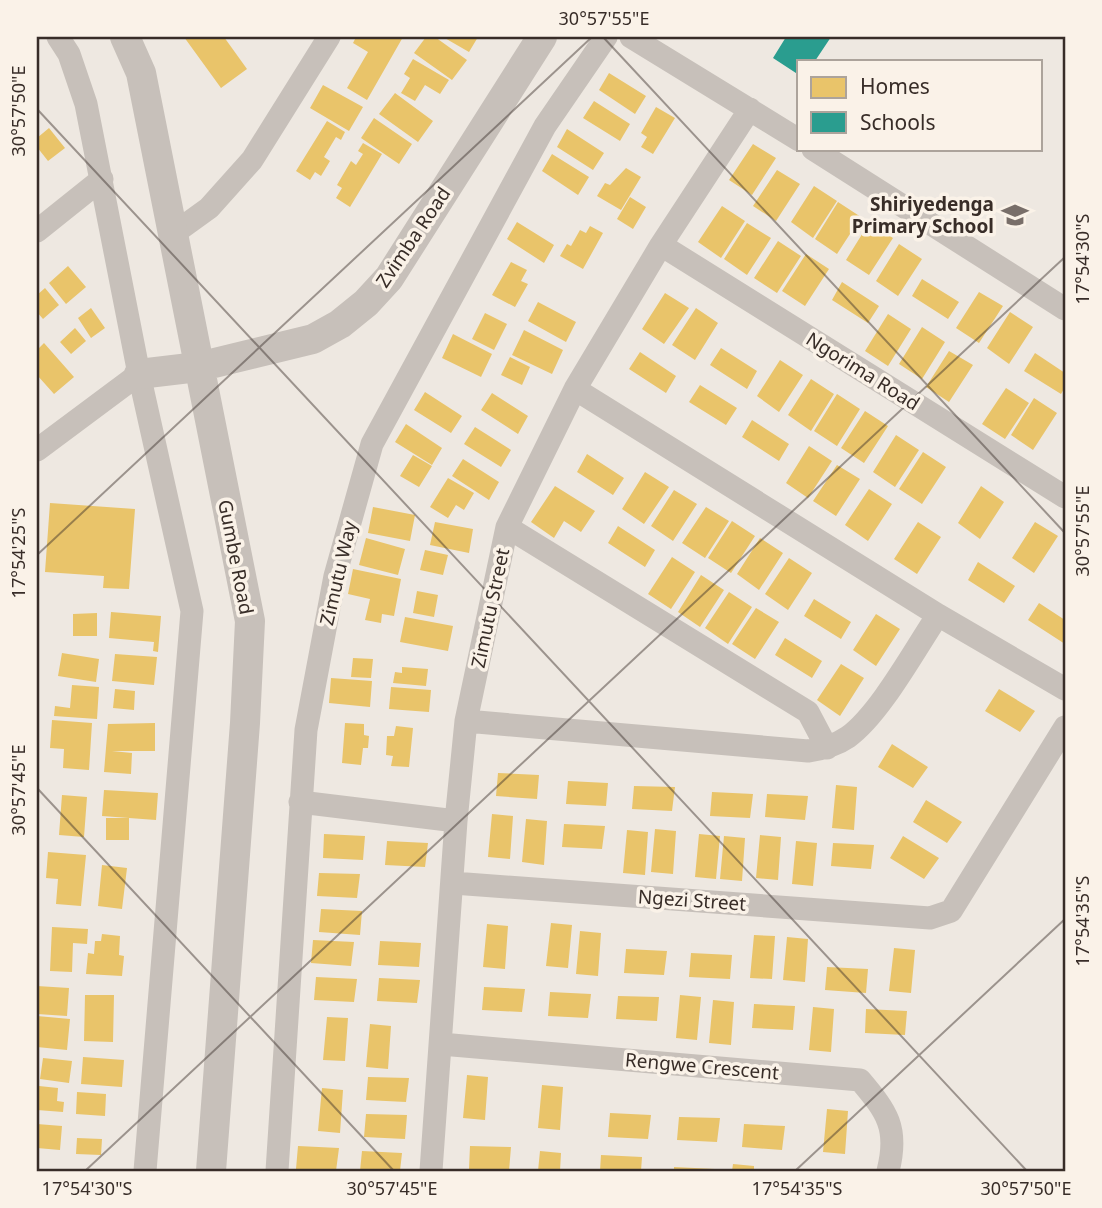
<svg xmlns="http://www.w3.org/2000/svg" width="1102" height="1208" viewBox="0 0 1102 1208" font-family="'Noto Sans',sans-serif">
	<rect width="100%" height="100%" fill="#eee8e1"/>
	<path fill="#e9c46a" d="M184 37H224L247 69 221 88Z
		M356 37H403L367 100 347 88 368 52 353 43Z
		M426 37H435L467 60 452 80 414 53Z
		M443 37H478L469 52Z
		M413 59 449 80 440 94 425 85 415 101 401 93 410 78 404 74Z
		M609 73 646 96 635 114 599 90Z
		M323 85 363 107 349 131 310 108Z
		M395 93 433 121 418 142 379 114Z
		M594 101 630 124 620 141 583 118Z
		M656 107 675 118 653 154 641 147 647 137 641 133Z
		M374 118 412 144 399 164 361 138Z
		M327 121 345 132 341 140 336 137 324 157 330 161 321 176 315 172 310 180 296 171Z
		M49 128 65 148 48 161 37 147V138Z
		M567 129 604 153 593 170 557 147Z
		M363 143 382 154 350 207 336 198 342 188 337 185 351 161 356 165 363 154 358 151Z
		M753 144 776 158 752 195 729 180Z
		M552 154 589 177 578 195 542 171Z
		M626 168 641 177 621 210 597 196 605 183 610 185Z
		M777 170 800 184 776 221 753 206Z
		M814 186 837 201 813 238 791 222Z
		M630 197 646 207 633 229 617 219Z
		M838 202 861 217 837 254 815 239Z
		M722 206 745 221 721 258 698 242Z
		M517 222 554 245 544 263 507 239Z
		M747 223 771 238 747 275 724 259Z
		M869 223 893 238 869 275 846 260Z
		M590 226 603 233 583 269 560 256 567 244 571 246 580 230 586 233Z
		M778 241 801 256 777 293 754 278Z
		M899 244 922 259 898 296 876 281Z
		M806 254 829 269 805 306 782 291Z
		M511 262 527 270 521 281 528 284 515 307 492 295Z
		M68 266 86 287 66 304 49 283Z
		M922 279 959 302 948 319 912 296Z
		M842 282 879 306 868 323 832 300Z
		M45 288 59 305 43 319 37 312V295Z
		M979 292 1003 306 979 343 956 328Z
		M665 293 689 308 664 344 642 329Z
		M538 302 576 322 566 342 528 321Z
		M91 308 105 328 91 338 78 318Z
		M696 308 718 323 695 360 672 345Z
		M1010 312 1033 327 1009 364 987 348Z
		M485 313 507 324 494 350 472 339Z
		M888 314 911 329 888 366 865 351Z
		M922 327 945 342 922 379 899 364Z
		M75 328 86 341 71 354 60 342Z
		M524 330 563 350 552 374 512 355Z
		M453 334 492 354 481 377 442 358Z
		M44 343 74 377 54 394 37 375V350Z
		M721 348 757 371 747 389 710 365Z
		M949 351 973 365 949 402 926 387Z
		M640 352 676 376 666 393 629 369Z
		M1035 353 1065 373V387L1061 394 1024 371Z
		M510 357 530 367 522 385 501 375Z
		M780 360 803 375 779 412 757 396Z
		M811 379 834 394 811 431 788 415Z
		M700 385 737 408 726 425 689 402Z
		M1006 388 1029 403 1005 439 982 424Z
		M425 392 462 416 451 433 414 410Z
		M492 393 528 416 518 434 481 410Z
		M837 394 860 409 837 446 814 431Z
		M1034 398 1057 413 1033 450 1011 435Z
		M865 411 888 426 864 463 841 448Z
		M752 420 789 444 779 461 742 437Z
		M406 424 442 448 432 465 395 442Z
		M475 427 511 450 501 467 464 444Z
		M896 435 919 450 895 487 873 472Z
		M809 446 832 461 808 498 786 483Z
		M923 452 946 467 922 504 899 489Z
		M587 454 624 478 613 495 577 472Z
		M413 455 432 466 419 487 400 476Z
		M463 459 499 482 489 500 452 476Z
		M837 465 860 479 836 516 813 501Z
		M645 472 669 487 644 524 622 509Z
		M448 478 474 493 464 510 456 505 448 518 430 507Z
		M555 486 595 511 581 532 564 521 554 538 531 522Z
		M981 486 1004 502 980 539 958 523Z
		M869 489 892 504 868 541 845 525Z
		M674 490 697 504 673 541 651 526Z
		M50 503 135 509 129 589 103 588 104 576 45 572Z
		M373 507 415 515 410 541 368 533Z
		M706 507 729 521 705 558 682 543Z
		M732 521 755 536 731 573 708 558Z
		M435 522 473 529 469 553 430 545Z
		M918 522 941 537 917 574 894 559Z
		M1035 522 1058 536 1034 573 1012 558Z
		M618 526 655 550 645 567 608 543Z
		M366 538 405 549 398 575 359 565Z
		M760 538 783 553 759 590 737 574Z
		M425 550 448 555 443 575 420 570Z
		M672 557 695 572 671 609 648 594Z
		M789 558 812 573 788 610 765 594Z
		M978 562 1015 586 1004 603 968 580Z
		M353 569 401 579 394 616 382 614 381 623 365 620 370 599 348 594Z
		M701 575 724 590 700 627 678 612Z
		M417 591 438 595 434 617 413 613Z
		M729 592 752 607 728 644 705 628Z
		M814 599 851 622 841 639 804 616Z
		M1039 603 1065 620V644L1028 620Z
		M756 608 779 622 755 659 732 644Z
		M111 612 161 616 158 652 153 651 154 642 109 638Z
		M97 613V636H73V614Z
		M876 614 900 629 876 666 853 650Z
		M405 617 453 626 448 651 400 642Z
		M785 638 822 661 812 678 775 655Z
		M62 653 99 659 96 682 58 676Z
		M115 654 157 657 154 685 112 681Z
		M353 658 373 659 371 678 351 677Z
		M841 664 864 678 840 716 817 700Z
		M402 667 428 669 426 686 393 683 395 672 402 673Z
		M331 678 372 681 370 707 329 703Z
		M72 685 99 687 97 719 54 716 55 706 70 708Z
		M391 687 431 690 429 712 389 709Z
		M115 689 135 691 134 710 113 708Z
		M999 689 1035 711 1020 732 985 711Z
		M52 720 92 723 89 770 63 768 64 749 50 748Z
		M155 723V751H112L132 753 131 774 104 772 108 724Z
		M345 723 364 724V735L369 736 368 748H363L361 765 342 763Z
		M396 726 413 728 409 767 391 766 393 756 386 755 387 736H394Z
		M892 744 928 767 913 788 878 767Z
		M498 773 539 775 537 799 496 796Z
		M568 781 608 783 606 806 566 804Z
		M836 785 857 787 854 830 832 828Z
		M634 786 675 787 672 811 632 809Z
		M104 790 158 793 156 820 102 816Z
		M712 792 753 794 750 818 710 816Z
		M767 794 808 796 805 820 765 817Z
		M62 795 87 797 84 837 59 835Z
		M926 800 962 822 947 843 913 822Z
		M492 814 513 816 510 859 488 857Z
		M106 818H129V840H106Z
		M526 819 547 821 544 865 522 862Z
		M564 824 605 826 602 849 562 847Z
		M655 829 676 831 673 874 651 872Z
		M627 830 648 832 645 875 623 873Z
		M324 834 365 836 363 860 323 858Z
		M699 834 720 836 716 879 695 877Z
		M760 835 781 837 778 880 756 878Z
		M724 836 745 838 742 881 720 879Z
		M903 836 939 858 924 879 890 858Z
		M387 841 428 843 425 867 385 865Z
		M796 841 817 843 813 886 792 884Z
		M833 843 874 845 871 869 831 866Z
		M48 852 86 855 81 906 56 904 58 879 46 878Z
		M102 865 127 868 122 909 98 906Z
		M319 873 360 874 357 898 317 896Z
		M321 909 362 911 360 935 319 932Z
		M551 923 572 925 568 968 546 966Z
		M487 924 508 926 505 969 483 967Z
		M52 927 88 929 87 944 73 943 72 972 50 971Z
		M580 931 601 933 598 976 576 974Z
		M102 934 120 936 119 955 124 956 122 976 86 974 88 953 94 954 95 941H101Z
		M754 935 775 936 772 979 750 978Z
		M787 937 808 939 805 982 783 980Z
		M313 940 354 942 351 966 311 963Z
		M380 941 421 943 419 967 378 965Z
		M894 948 915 950 911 993 889 991Z
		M626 949 667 951 664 975 624 973Z
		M691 953 732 955 730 979 689 977Z
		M827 967 868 969 866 993 825 990Z
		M316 977 357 979 354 1002 314 1000Z
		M379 978 420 980 417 1003 377 1001Z
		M37 986 69 988 67 1016 37 1014Z
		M484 987 525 989 522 1012 482 1010Z
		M550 992 591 994 588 1018 548 1016Z
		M85 995H114L113 1042 84 1041Z
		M680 995 701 997 697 1040 676 1038Z
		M618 996 659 997 657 1021 616 1019Z
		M713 1000 734 1002 731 1045 709 1043Z
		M754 1004 795 1006 793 1030 752 1028Z
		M813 1007 834 1009 831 1052 809 1050Z
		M866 1009 907 1011 905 1035 865 1033Z
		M37 1016 70 1019 67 1050 37 1047Z
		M327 1017 348 1018 345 1061 323 1060Z
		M370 1024 391 1026 388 1069 366 1067Z
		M83 1057 124 1060 122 1087 81 1084Z
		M43 1058 72 1061 69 1083 40 1079Z
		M467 1075 488 1077 485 1120 463 1118Z
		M368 1077 409 1078 406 1102 366 1100Z
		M542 1085 563 1087 560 1130 538 1128Z
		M39 1086 58 1088 57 1101 64 1102 63 1112 37 1110Z
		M322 1088 343 1090 340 1133 318 1131Z
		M77 1092 106 1094 105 1116 76 1114Z
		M827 1109 848 1111 845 1154 823 1152Z
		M610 1113 651 1115 648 1139 608 1137Z
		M366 1114 407 1115 405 1139 364 1137Z
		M679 1117 720 1118 717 1142 677 1140Z
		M37 1124 62 1126 60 1150 37 1148Z
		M744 1124 785 1126 782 1150 742 1147Z
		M77 1138 102 1139 101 1155 76 1154Z
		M298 1146 339 1148 336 1171 296 1169Z
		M470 1146 511 1147 509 1171 469 1169Z
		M362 1151 402 1153 400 1171H360Z
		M540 1151 561 1153 560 1171H538Z
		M601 1155 642 1157 641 1171H600Z
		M733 1164 754 1166V1171H732Z
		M674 1167 715 1169V1171H674Z"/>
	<path fill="#2a9d8f" d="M786 37H831L815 61H799V75L773 58Z"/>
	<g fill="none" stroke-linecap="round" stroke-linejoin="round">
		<path stroke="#c7c0ba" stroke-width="23" d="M58 37 69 54 86 104 139 374 192 611 145 1171
			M631 37 799 140
			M813 149 1065 309
			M37 231 102 179
			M173 234 209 208 252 160 329 37
			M661 245 1065 497
			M575 389 938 615 1065 689
			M37 450 139 374
			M507 527 808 712 827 748
			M466 721 808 751C822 749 835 746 848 737 880 714 915 649 938 615
			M300 802 456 821
			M453 883 930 918 951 911 1065 727
			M441 1044 860 1080C887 1112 899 1128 888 1171
			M277 1171 306 730 335 576 372 444 545 126 606 37
			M431 1171 456 821 466 721 507 527 575 389 661 245 750 109"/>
		<path stroke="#c7c0ba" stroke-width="30" d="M125 37 141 73 250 621 245 723 211 1171
			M139 374 198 367 313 339 340 324 366 303 389 278 542 37"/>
	</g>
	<path fill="none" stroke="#382d28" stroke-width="2" stroke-opacity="0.45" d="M603 37 1065 533M37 109 1027 1171M37 555 592 37M37 788 394 1171M85 1171 1065 257M795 1171 1065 919"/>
	<defs>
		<g id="school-bare" transform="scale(2.1)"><path d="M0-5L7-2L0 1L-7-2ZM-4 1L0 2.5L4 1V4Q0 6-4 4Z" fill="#786e69" stroke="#faf2e8" stroke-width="2.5" paint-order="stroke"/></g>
	</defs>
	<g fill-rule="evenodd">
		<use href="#school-bare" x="1015" y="215"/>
	</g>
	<g text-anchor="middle" stroke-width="7" stroke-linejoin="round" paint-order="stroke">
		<g font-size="19" font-weight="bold" fill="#382d28" stroke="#faf2e8" text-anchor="end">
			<text x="994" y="211">Shiriyedenga<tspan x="994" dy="22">Primary School</tspan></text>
		</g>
		<g font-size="19" fill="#382d28" stroke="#faf2e8">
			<text transform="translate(413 237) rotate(-56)" y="7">Zvimba Road</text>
			<text transform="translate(863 371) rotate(32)" y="7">Ngorima Road</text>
			<text transform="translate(236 557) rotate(79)" y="7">Gumbe Road</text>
			<text transform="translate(338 573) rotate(-77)" y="7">Zimutu Way</text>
			<text transform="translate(490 608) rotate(-78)" y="7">Zimutu Street</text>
			<text transform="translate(692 900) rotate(4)" y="7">Ngezi Street</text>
			<text transform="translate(702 1066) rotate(5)" y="7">Rengwe Crescent</text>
		</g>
	</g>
	<rect width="1102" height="1208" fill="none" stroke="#faf2e8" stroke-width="77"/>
	<rect x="797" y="60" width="245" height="91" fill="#faf2e8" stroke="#aca39b" stroke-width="2"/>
	<rect x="811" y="77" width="35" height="21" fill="#e9c46a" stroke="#aca39b" stroke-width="2"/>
	<text x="860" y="94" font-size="21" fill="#382d28">Homes</text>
	<rect x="811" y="112" width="35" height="21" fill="#2a9d8f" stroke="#aca39b" stroke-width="2"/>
	<text x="860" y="130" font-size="21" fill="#382d28">Schools</text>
	<rect x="38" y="38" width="1026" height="1132" fill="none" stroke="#382d28" stroke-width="2.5"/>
	<g font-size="18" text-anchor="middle" fill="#382d28">
		<text x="604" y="25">30°57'55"E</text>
		<text transform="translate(19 111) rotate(-90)" y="6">30°57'50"E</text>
		<text transform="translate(1083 259) rotate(-90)" y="6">17°54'30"S</text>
		<text transform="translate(1083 531) rotate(-90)" y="6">30°57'55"E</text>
		<text transform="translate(19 553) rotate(-90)" y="6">17°54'25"S</text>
		<text transform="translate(19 790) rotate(-90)" y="6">30°57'45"E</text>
		<text transform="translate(1083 921) rotate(-90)" y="6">17°54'35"S</text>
		<text x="87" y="1195">17°54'30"S</text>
		<text x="392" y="1195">30°57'45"E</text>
		<text x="797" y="1195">17°54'35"S</text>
		<text x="1026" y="1195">30°57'50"E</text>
	</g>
</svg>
